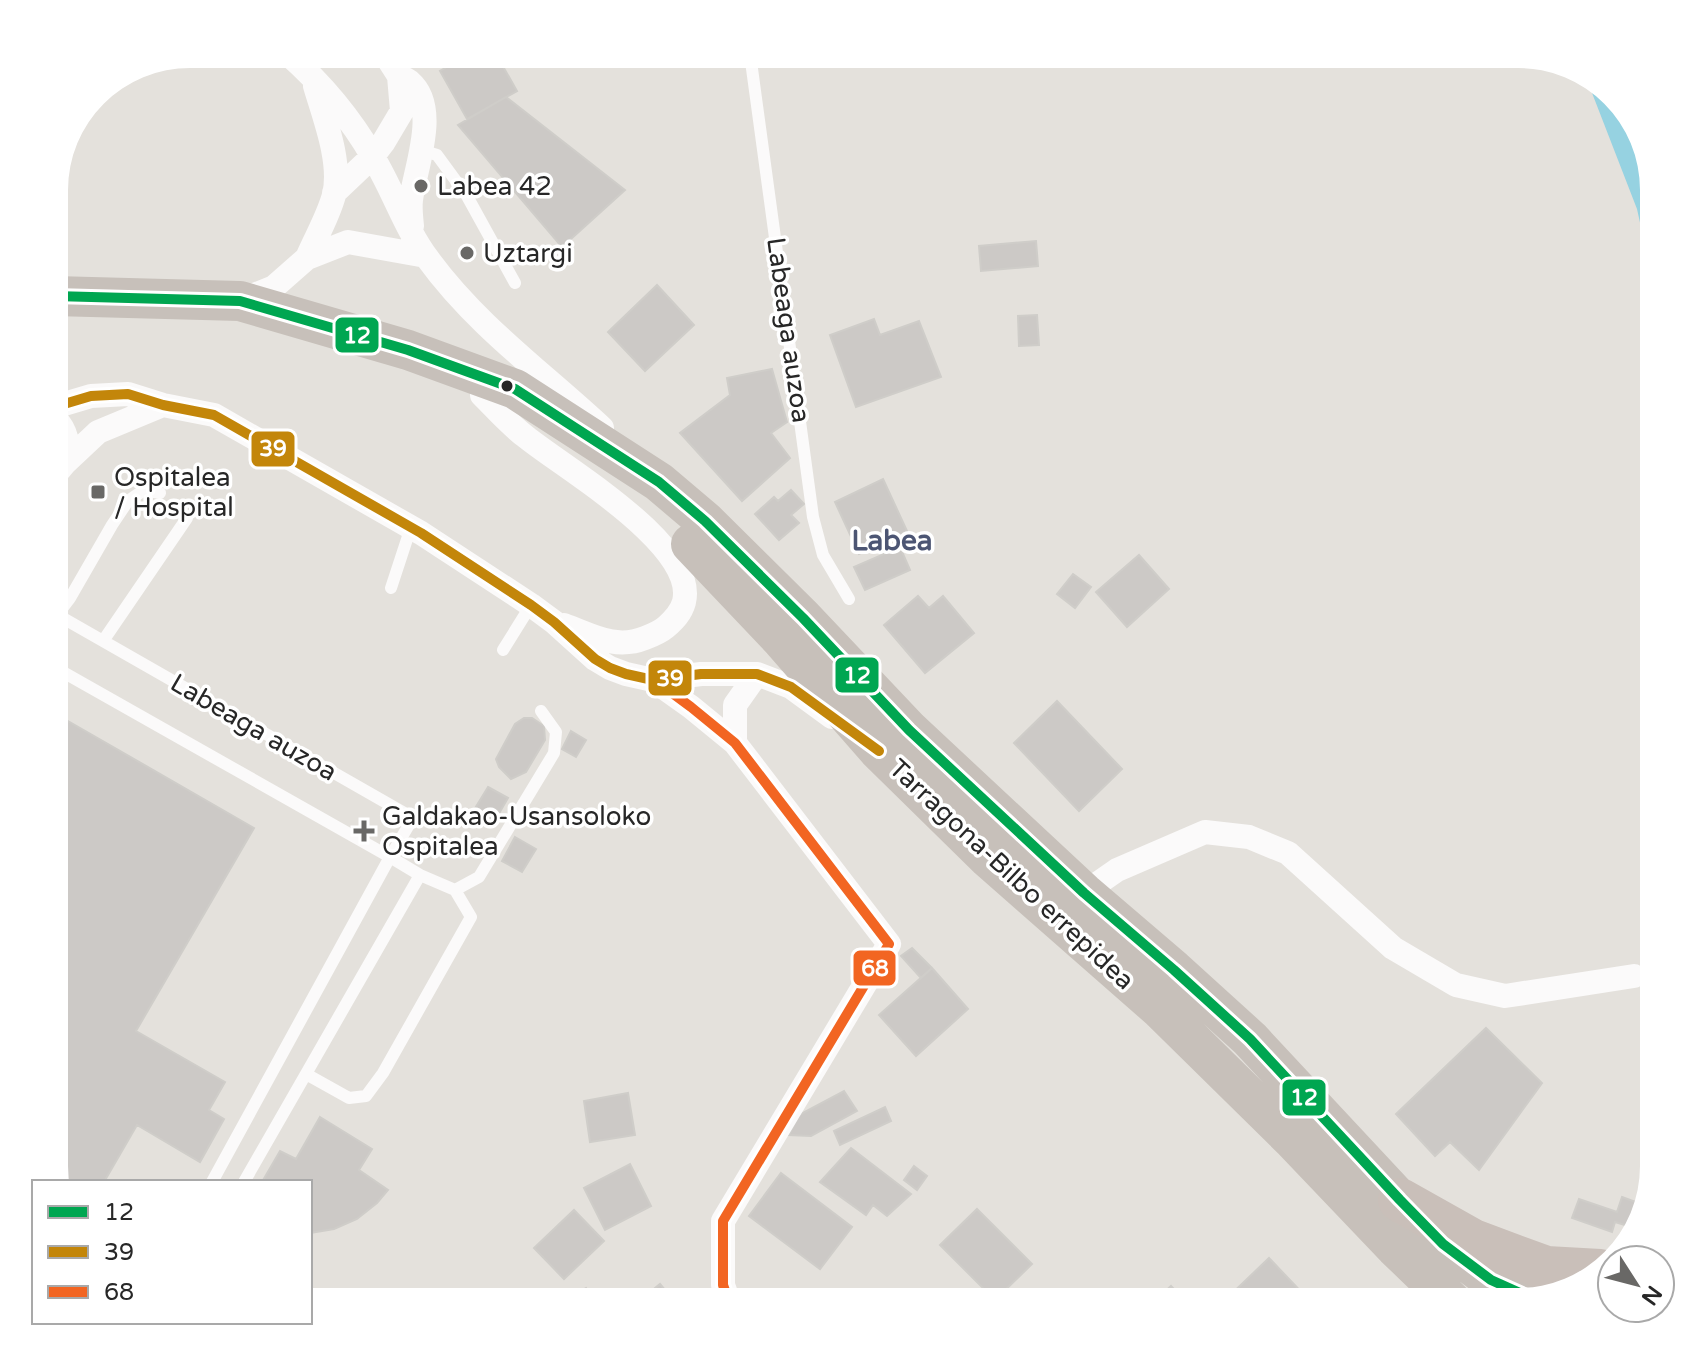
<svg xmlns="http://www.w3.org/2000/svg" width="1708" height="1356" viewBox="0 0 1708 1356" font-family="'Varela Round',sans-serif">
	<rect width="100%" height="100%" fill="#e4e1dc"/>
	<path fill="#96d2e1" d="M1587 80 1607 87 1640 130 1654 190V286L1637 209Z"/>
	<path fill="#ccc9c6" stroke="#cfcdc9" stroke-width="2" d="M470 54H496L517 91 467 119 440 71Z
		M506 97 625 190 562 247 458 125Z
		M1036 241 1038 266 981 271 979 246Z
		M657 285 694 325 645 371 608 332Z
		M1037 315 1039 345 1019 346 1018 316Z
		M874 319 880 335 919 321 941 377 856 407 830 335Z
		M772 369 787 422 771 433 790 458 742 501 680 433 730 395 727 378Z
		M883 479 907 531 859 554 835 502Z
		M791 490 804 504 791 515 799 523 779 540 755 514 774 497 778 501Z
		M900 547 910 570 865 590 854 567Z
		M1139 555 1169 589 1127 627 1096 592Z
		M1073 574 1091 587 1075 608 1057 594Z
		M918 596 929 608 943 596 974 633 925 673 884 625Z
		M1057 701 1122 769 1079 811 1014 743Z
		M54 713 254 828 136 1031 225 1082 209 1110 224 1119 200 1162 137 1125 104 1182H56L54 1174Z
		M524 718H532L544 726 545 740 526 772 511 779 499 767 496 759 515 724Z
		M571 731 586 740 576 757 562 749Z
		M488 787 508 798 494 822 474 810Z
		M515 837 536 849 522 872 502 861Z
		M912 948 932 968 921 978 901 956Z
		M932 968 968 1009 916 1056 879 1015Z
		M1486 1028 1542 1083 1479 1170 1450 1142 1435 1156 1396 1114Z
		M844 1091 857 1111 811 1136 789 1135 799 1115Z
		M628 1093 635 1135 590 1142 584 1101Z
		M885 1107 891 1121 840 1145 834 1131Z
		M320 1117 372 1149 359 1170 388 1190 377 1203 357 1219 334 1229 310 1233V1182H262L280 1151 296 1159Z
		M851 1148 911 1194 887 1216 873 1205 866 1215 820 1182Z
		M630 1164 651 1206 605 1230 584 1188Z
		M914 1166 927 1176 917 1190 904 1180Z
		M781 1173 852 1227 820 1269 749 1216Z
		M1622 1197 1636 1202 1628 1226 1615 1222 1612 1232 1572 1218 1579 1199 1617 1212Z
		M977 1209 1032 1264 995 1300 940 1245Z
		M574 1210 604 1241 564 1279 534 1248Z
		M1269 1258 1309 1300 1307 1302H1223Z
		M660 1284 675 1302H638Z
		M1171 1286 1186 1302H1154Z
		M586 1288 594 1302H567L566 1299Z"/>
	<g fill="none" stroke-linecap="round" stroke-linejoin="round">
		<path stroke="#fbfafa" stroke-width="12" d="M750 54 813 517 823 555 849 599
			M421 150 437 155 467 196 515 283
			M391 588 411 527
			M57 615 70 598 112 525 128 501 144 490 160 493
			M103 641 187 518
			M503 650 531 605
			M54 667 390 857 413 818 54 613
			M455 890 479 877 554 753 556 732 541 711
			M306 1074 349 1098 366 1096 383 1073 471 917 455 890 420 875
			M212 1182 390 857 420 875 244 1182"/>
		<path stroke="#fbfafa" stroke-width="24" d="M288 54C321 83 351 119 373 157 393 190 405 228 428 259 476 325 543 373 602 428
			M399 76C402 78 407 79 410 82 440 108 415 168 411 200 410 208 411 217 412 226
			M334 193 373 156 383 143 402 111 399 76 385 54
			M307 258C316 237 328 217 334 195 342 162 324 117 315 86
			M242 300 274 287 307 258 348 242 426 256
			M482 395C496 409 510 425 526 437 564 468 698 545 684 602 681 613 674 620 666 627 660 632 653 635 645 638 615 650 592 635 564 625
			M54 407 91 396 128 394 163 405 214 415 421 533 531 605 554 622 595 659 610 668 626 674 653 680 701 674H757L791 687 832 717
			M54 417C67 431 70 444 65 463
			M54 476 65 463 98 432 163 405
			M653 680 691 707 735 743 889 944 723 1221V1285L729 1302
			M735 743V705L757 674
			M1084 893 1117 870 1205 832 1249 837 1288 853 1393 948 1456 985 1505 996 1634 976"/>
		<path stroke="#c7c0ba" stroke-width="40" d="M54 296 240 301 408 350 515 389 659 482 705 521 803 618 909 730 1084 893 1174 970 1250 1039 1400 1200 1443 1244 1491 1280 1533 1299
			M691 544 782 640 879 751 988 858 1160 1009 1292 1139 1395 1247 1452 1302"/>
		<path stroke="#c9bfb9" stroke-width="44" d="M1400 1200 1473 1241 1546 1268 1600 1271"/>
		<g stroke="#fff" stroke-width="16">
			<path id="bus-1" d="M54 296 240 301 408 350 515 389 659 482 705 521 803 618 909 730 1084 893 1174 970 1250 1039 1400 1200 1443 1244 1491 1280 1533 1299"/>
		</g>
		<g stroke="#fff" stroke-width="16">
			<path id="bus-2" d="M54 407 91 396 128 394 163 405 214 415 421 533 531 605 554 622 595 659 610 668 626 674 653 680 701 674H757L791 687 879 751"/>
		</g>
		<g stroke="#fff" stroke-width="16">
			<path id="bus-3" d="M660 684 691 707 735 743 889 944 723 1221V1285L729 1302"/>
		</g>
		<use href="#bus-1" stroke="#00a651" stroke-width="10"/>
		<use href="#bus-2" stroke="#c3860a" stroke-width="10"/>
		<use href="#bus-3" stroke="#f26522" stroke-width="10"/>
	</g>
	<g fill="#696866" stroke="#fff" stroke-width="3">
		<circle cx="421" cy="186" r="8"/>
		<circle cx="467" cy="253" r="8"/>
		<rect x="90" y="484" width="16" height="16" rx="4"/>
		<path d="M360 819h8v8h8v8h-8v8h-8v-8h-8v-8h8z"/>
	</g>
	<circle fill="#272727" stroke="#fff" stroke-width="3" cx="507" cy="386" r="7"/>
	<g text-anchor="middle" stroke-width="7" stroke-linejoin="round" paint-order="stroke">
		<g font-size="26" fill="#272727" stroke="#fff" text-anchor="start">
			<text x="437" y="195">Labea 42</text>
			<text x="483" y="262">Uztargi</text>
			<text x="114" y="486">Ospitalea<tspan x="114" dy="30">/ Hospital</tspan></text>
			<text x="382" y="825">Galdakao-Usansoloko<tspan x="382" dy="30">Ospitalea</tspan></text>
		</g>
		<g font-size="26" fill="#272727" stroke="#fff">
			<text transform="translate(789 330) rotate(82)" y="9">Labeaga auzoa</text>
			<text transform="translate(254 727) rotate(30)" y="9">Labeaga auzoa</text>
			<text transform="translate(1012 874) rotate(43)" y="9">Tarragona-Bilbo errepidea</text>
		</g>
		<g font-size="28" font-weight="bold" fill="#4c5573" stroke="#fff">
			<text x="892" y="550">Labea</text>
		</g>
	</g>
	<path d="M0 0H1708V1356H0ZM190 68H1518A122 122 0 0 1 1640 190V1166A122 122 0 0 1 1518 1288H190A122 122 0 0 1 68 1166V190A122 122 0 0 1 190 68Z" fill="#fff" fill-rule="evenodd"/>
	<g stroke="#fff" stroke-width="3">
		<rect x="334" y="316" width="46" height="38" rx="8" fill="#00a651"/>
		<rect x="250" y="430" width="46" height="38" rx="8" fill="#c3860a"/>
		<rect x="834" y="656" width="46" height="38" rx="8" fill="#00a651"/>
		<rect x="647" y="659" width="46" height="38" rx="8" fill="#c3860a"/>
		<rect x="852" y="949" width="45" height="38" rx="8" fill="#f26522"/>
		<rect x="1281" y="1078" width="46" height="39" rx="8" fill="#00a651"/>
	</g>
	<g font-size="22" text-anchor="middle" font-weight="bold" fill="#fff">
		<text x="357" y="343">12</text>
		<text x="273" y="456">39</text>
		<text x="857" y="683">12</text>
		<text x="670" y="686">39</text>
		<text x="875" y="976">68</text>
		<text x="1304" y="1105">12</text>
	</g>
	<rect x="32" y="1180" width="280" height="144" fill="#ffffff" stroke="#a9a9a9" stroke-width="2"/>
	<rect x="48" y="1206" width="40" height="12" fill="#00a651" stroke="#a9a9a9" stroke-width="2"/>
	<text x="104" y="1220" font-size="24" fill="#272727">12</text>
	<rect x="48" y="1246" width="40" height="12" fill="#c3860a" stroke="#a9a9a9" stroke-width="2"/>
	<text x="104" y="1260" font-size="24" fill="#272727">39</text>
	<rect x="48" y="1286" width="40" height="12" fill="#f26522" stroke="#a9a9a9" stroke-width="2"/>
	<text x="104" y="1300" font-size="24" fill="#272727">68</text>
	<g transform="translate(1636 1284) rotate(126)"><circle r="38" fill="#ffffff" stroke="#a9a9a9" stroke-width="2"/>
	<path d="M0-6L14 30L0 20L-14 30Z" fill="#696866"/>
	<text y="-12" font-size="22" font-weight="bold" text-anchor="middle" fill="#272727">N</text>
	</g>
</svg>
